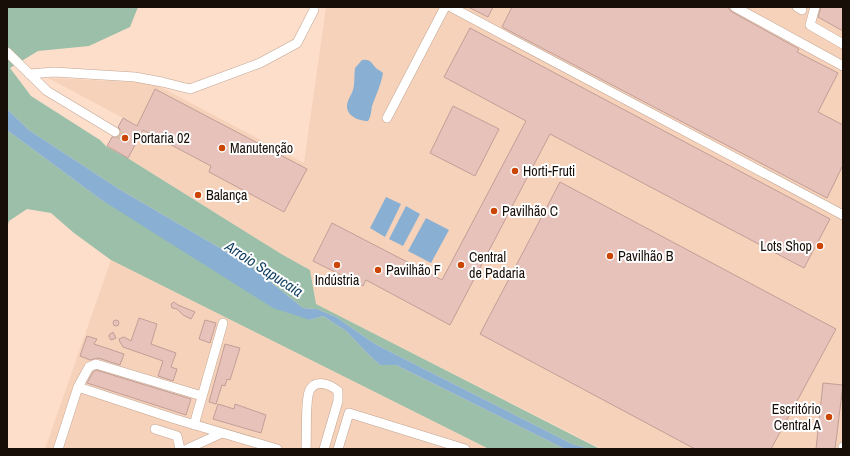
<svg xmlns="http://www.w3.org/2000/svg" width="850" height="456" viewBox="0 0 850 456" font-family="'Archivo Narrow',sans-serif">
	<rect width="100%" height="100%" fill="#fcdeca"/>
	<path fill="#f7d2ba" d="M326 7H843V449H602L316 304 310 270 283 255 128 158 107 147 123 118 48 78 153 83 304 163Z
		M111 260 489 449H45Z"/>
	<path fill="#9bbfa9" d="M7 7H138L130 27 89 46 38 51 10 68 31 96 100 140 107 147 126 157 283 255 310 270 316 304 600 449H590L572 444 375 344 336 317 317 309 303 308 251 266 119 189 29 130 7 109Z
		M7 130 100 199 310 320 323 316 346 331 368 354 380 365H396L565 449H489L111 260 74 233 51 213 27 209 9 221 7 227V180L8 178 7 177Z"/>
	<path fill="#89b0d2" d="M362 60C372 59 371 64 377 69 379 70 381 71 383 73 381 85 376 95 372 106 371 112 371 117 368 121 357 121 343 114 348 101 349 97 352 94 353 90 355 83 354 75 355 68Z
		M7 109 29 130 119 189 251 266 303 308 317 309 336 317 375 344 572 444 590 449H565L396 365H380L368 354 346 331 323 316 310 320 273 308 100 199 7 130Z
		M386 197 401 204 385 237 370 228Z
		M406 206 420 214 403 246 389 239Z
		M426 218 449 230 431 263 408 251Z"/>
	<path fill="#e6c2bb" stroke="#c19e97" d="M468 7H493L488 17Z
		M512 7H727L732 12 799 49 797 52 838 73 818 112 843 125V165L827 198 502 27Z
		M821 7H843V31L818 17Z
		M470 28 830 219 804 268 550 134 450 325 366 280 363 286 313 261 332 223 442 280 526 121 444 77Z
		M155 89 307 169 284 212 209 172 211 166 143 130 128 158 107 146 112 137H118L120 135V129L118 127 123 118 137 126Z
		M453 106 499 129 475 176 430 153Z
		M560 182 836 329 771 449H695L480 334Z
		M174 302 178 305 195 312 191 319 183 315 177 309 172 308 171 304Z
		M139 318 157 324 151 344 176 353 171 367 177 369 173 381 158 376 163 361 123 347 120 342 119 339 124 337 131 341Z
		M113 323a3 3 0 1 1 6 0a3 3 0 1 1-6 0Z
		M205 320 216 323 210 343 199 339Z
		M113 332 116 338 111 340 109 337V335Z
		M87 336 97 339 94 344 124 354 120 365 98 358 90 360 80 356Z
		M225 344 240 348 230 380 227 379 225 386 222 385 216 404 209 402Z
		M96 370 191 399 186 415 87 383 93 372Z
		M823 383 843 385 835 449H816Z
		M218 404 234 409 235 404 266 415 261 433 213 419Z"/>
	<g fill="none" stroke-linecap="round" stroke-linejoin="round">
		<path stroke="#dabfad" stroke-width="9" stroke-dasharray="9 4.5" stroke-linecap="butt" d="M115 132 125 138"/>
		<g stroke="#c1a491" stroke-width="10">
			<path id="minor" d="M451 7 843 215
				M735 7 843 66
				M797 7 802 10
				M815 7 810 25 843 44
				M7 52 47 91 115 132
				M29 74 54 72 135 77 162 82 190 89 260 63 297 43 314 10V7
				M387 118 445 7
				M78 387 89 367 96 364 202 396
				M194 425 223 323
				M155 429 177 436 180 449
				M58 449 78 387 175 419 277 449
				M187 449 222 433
				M306 449C307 435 305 404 309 392 314 378 330 384 338 391V401L324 449
				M338 449 349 413 465 449
				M843 449V447"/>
		</g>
		<use href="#minor" stroke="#fff" stroke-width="9"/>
	</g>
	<g fill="#cb4505" stroke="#fff" stroke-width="1.5">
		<circle cx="125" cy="138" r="4"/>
		<circle cx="222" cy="148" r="4"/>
		<circle cx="515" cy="171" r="4"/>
		<circle cx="198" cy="195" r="4"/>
		<circle cx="494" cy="211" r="4"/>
		<circle cx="820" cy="246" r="4"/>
		<circle cx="610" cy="256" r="4"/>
		<circle cx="337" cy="265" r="4"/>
		<circle cx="461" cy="265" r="4"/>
		<circle cx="378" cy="270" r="4"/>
		<circle cx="829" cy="417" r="4"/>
	</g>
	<g text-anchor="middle" stroke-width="4" stroke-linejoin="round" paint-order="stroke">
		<g font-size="14" fill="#180e08" stroke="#fff" text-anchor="start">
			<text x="133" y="143">Portaria 02</text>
			<text x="230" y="153">Manutenção</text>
			<text x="523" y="176">Horti-Fruti</text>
			<text x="206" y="200">Balança</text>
			<text x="502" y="216">Pavilhão C</text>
			<text x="812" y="251" text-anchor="end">Lots Shop</text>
			<text x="618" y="261">Pavilhão B</text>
			<text x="469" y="262">Central<tspan x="469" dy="16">de Padaria</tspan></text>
			<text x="386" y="275">Pavilhão F</text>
			<text x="337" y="285" text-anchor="middle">Indústria</text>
			<text x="821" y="414" text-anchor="end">Escritório<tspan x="821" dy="16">Central A</tspan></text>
		</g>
		<g font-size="15" font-style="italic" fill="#103d5f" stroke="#fff">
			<text transform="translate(264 269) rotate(33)" y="5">Arroio Sapucaia</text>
		</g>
	</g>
	<rect width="850" height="456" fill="none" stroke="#180e08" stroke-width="16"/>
</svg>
